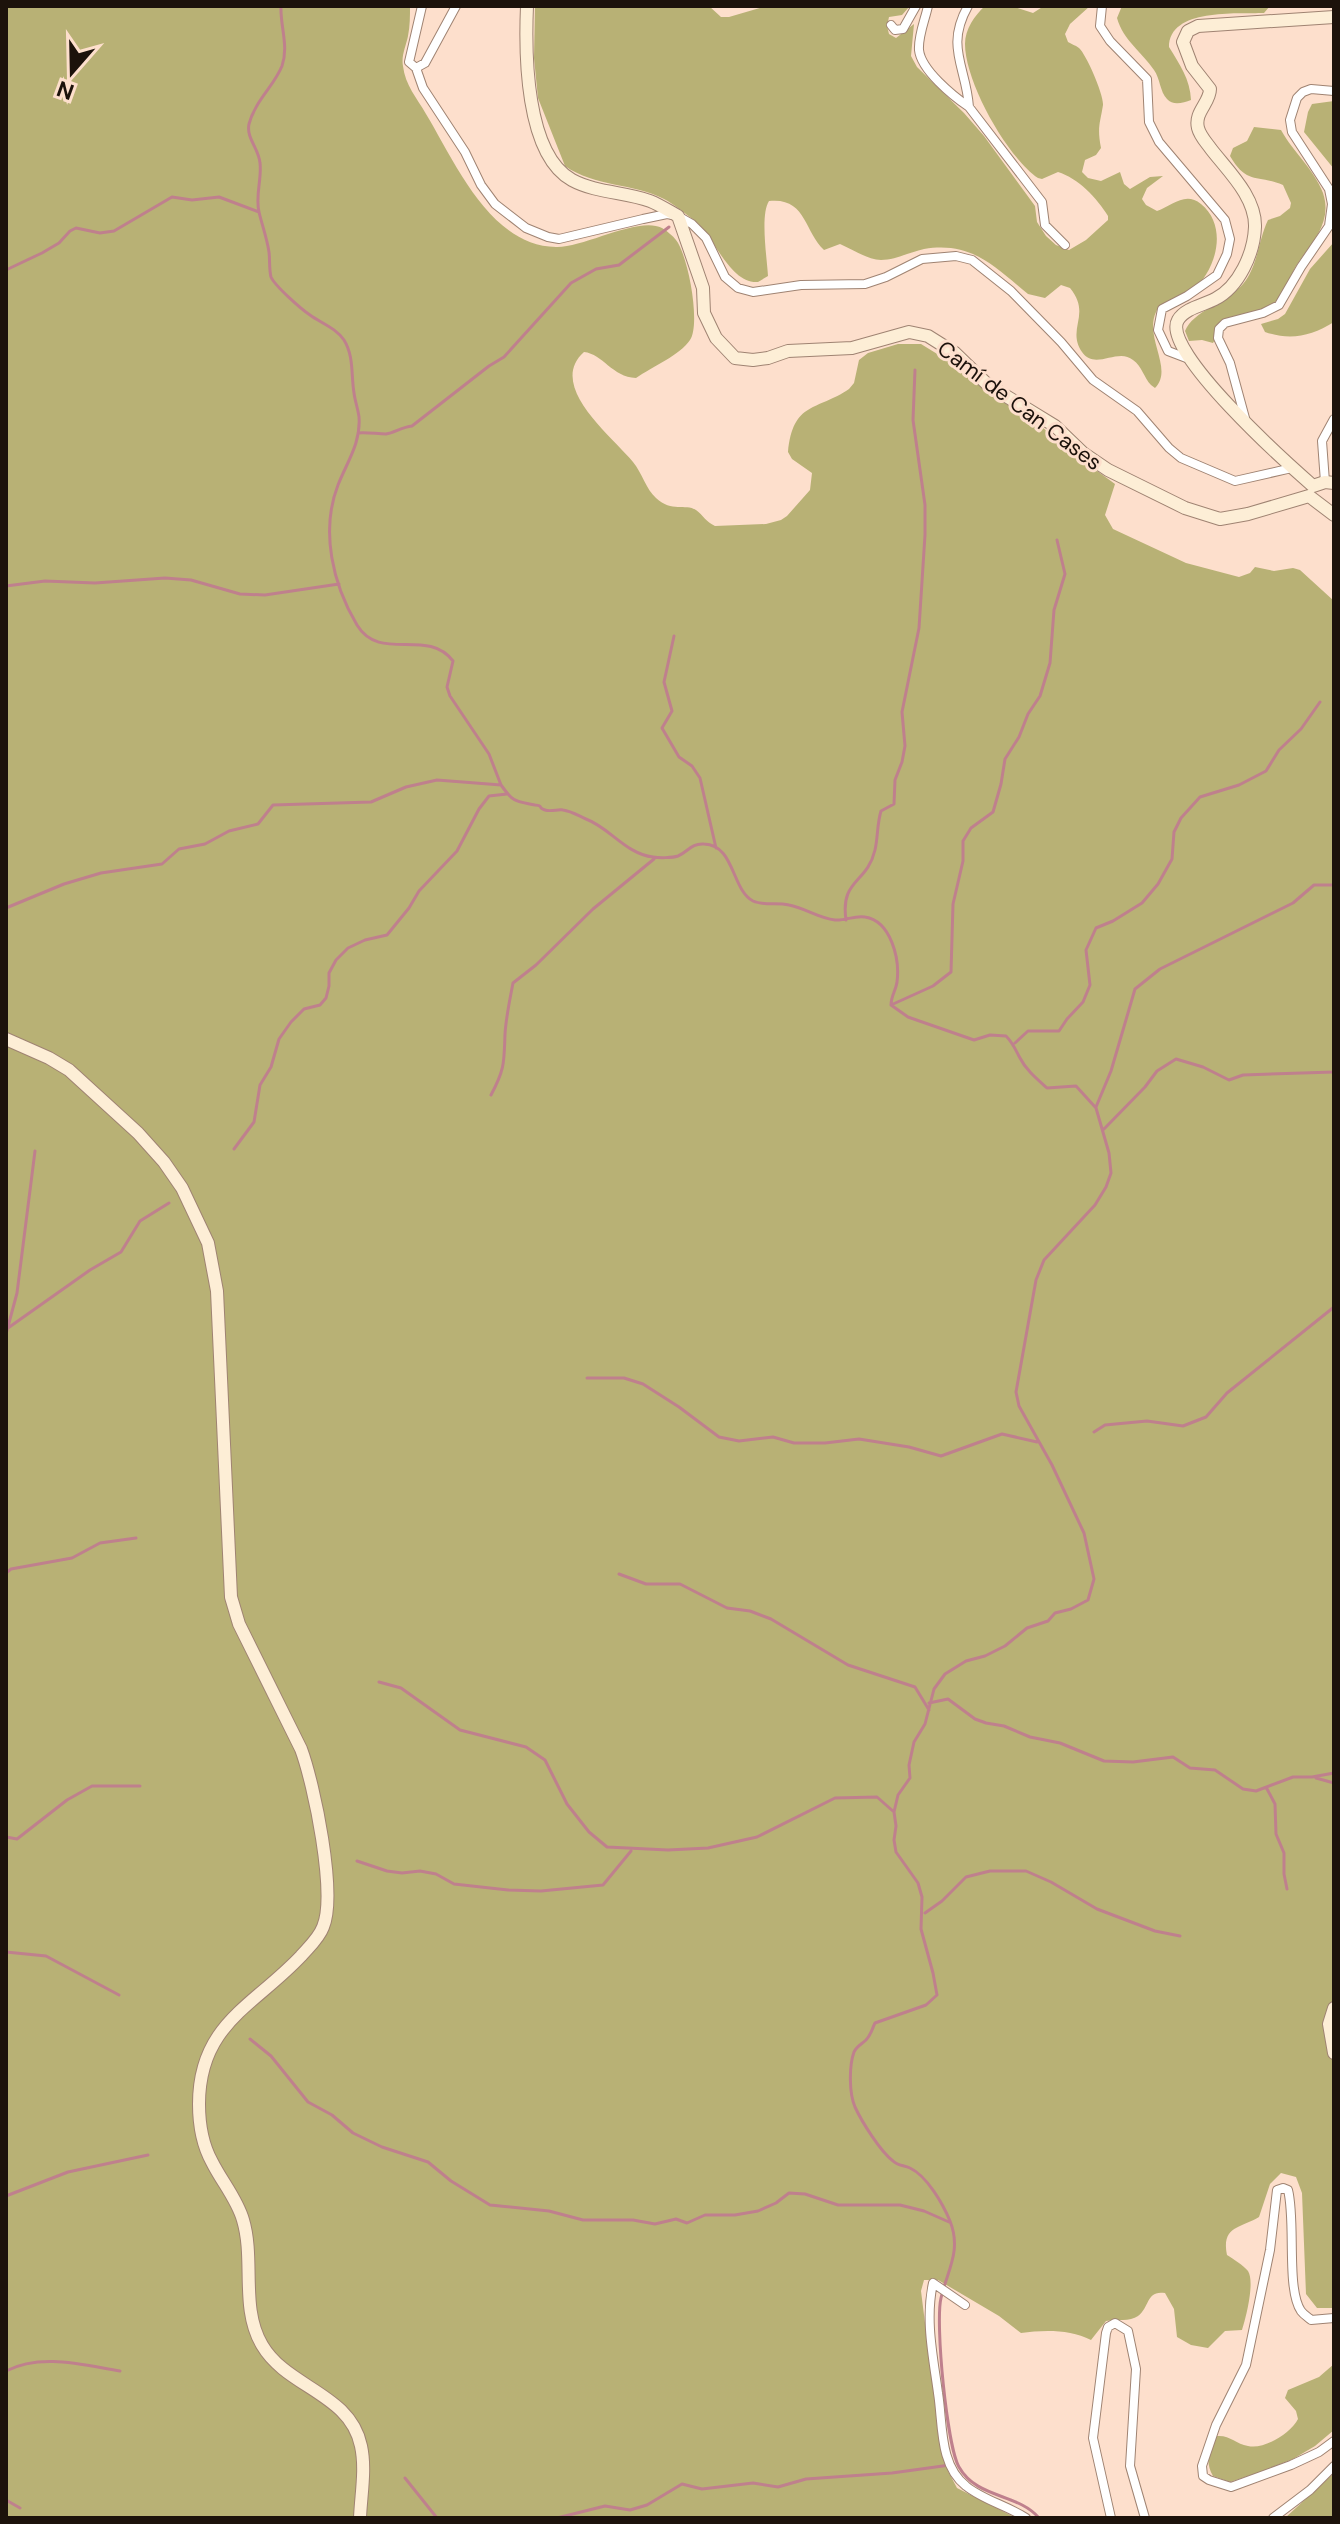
<svg xmlns="http://www.w3.org/2000/svg" width="1340" height="2524" viewBox="0 0 1340 2524" font-family="'DM Sans',sans-serif">
	<rect width="100%" height="100%" fill="#fddfcc"/>
	<path fill="#b8b175" d="M6 6H410C410 16 410 26 408 36 406 46 401 56 403 66 405 85 417 98 426 114 455 162 490 246 556 247 584 248 638 216 662 228 667 231 673 236 676 240 688 255 701 324 690 340 680 355 652 367 636 378 612 377 603 354 584 352 546 386 613 437 633 462 642 473 646 489 656 498 672 513 685 503 696 510 703 515 706 522 715 526L766 524 781 520 787 516 810 490 812 473 792 459 788 452C793 401 817 411 849 389L854 383 859 360 868 353 898 344H921L947 360 1001 401 1036 421 1060 444 1115 484 1105 515 1113 529 1186 563 1239 577 1250 573 1255 567 1274 571 1293 568 1300 570 1334 601V2308H1317L1306 2294 1302 2193 1296 2177 1281 2173 1270 2184 1259 2217C1241 2228 1221 2226 1227 2255 1233 2259 1243 2265 1248 2271 1255 2282 1246 2318 1242 2330L1225 2331 1208 2348 1191 2345 1177 2337 1174 2309 1165 2293C1146 2290 1150 2307 1138 2316 1130 2322 1116 2319 1106 2321L1091 2340C1070 2329 1043 2330 1021 2333L999 2316 938 2280H924L921 2291 931 2371 948 2471 957 2488 1016 2518H6Z
		M535 6H709L721 17H729L767 6H910L902 15 889 17 887 26 889 34 896 38 914 24 911 56 917 67 964 113 984 136 1035 206 1037 222 1046 236 1056 245 1069 250 1086 240 1108 220V216C1097 198 1078 178 1058 172L1042 179 1038 178C1007 157 965 82 965 44 965 29 975 15 985 6H1011L1033 13 1044 6H1090L1070 24 1065 34 1068 42C1071 44 1075 45 1079 48 1086 54 1104 95 1103 105 1100 124 1097 127 1101 148L1096 155 1085 160 1082 172 1088 178 1101 181 1120 172 1124 184 1130 189 1150 177 1163 176 1147 188 1142 199 1146 205 1157 211C1172 206 1185 191 1201 204 1229 227 1216 271 1192 291 1181 300 1162 298 1156 312 1144 338 1174 369 1155 388L1151 385C1144 378 1142 366 1133 360 1118 347 1095 371 1082 352 1066 328 1092 315 1070 288L1061 285 1045 298 1028 294C994 266 971 241 924 249 910 252 895 260 881 260 868 260 852 249 840 244L824 250C804 231 806 197 769 201 760 215 767 258 768 276L758 282C729 284 714 235 694 220 684 213 674 204 664 199 633 183 595 187 565 166L538 98 534 58Z
		M1122 6H1270L1264 13C1237 14 1169 8 1169 47 1180 65 1190 79 1191 100 1183 103 1173 106 1167 99 1160 92 1160 78 1154 70 1142 52 1123 40 1117 18Z
		M1334 101V169L1304 132 1308 112 1312 104Z
		M1254 127 1281 130C1293 152 1314 169 1323 193 1333 223 1311 243 1296 266 1289 278 1285 294 1274 303 1261 315 1241 313 1227 319L1213 343 1202 340 1189 341 1185 331C1193 311 1226 303 1243 284 1258 266 1258 241 1268 220L1280 216 1290 208 1291 203 1283 185C1256 174 1247 185 1230 156L1233 148 1247 141Z
		M1334 242V322C1311 336 1291 341 1265 332L1261 324 1278 319 1285 314 1310 269Z
		M1334 2364V2430L1315 2446 1293 2459 1260 2472 1230 2482 1213 2476C1205 2463 1208 2448 1217 2436 1230 2435 1236 2444 1248 2446 1264 2450 1291 2433 1298 2419L1296 2411 1285 2398 1288 2390 1319 2377Z
		M1334 2473V2518H1285Z"/>
	<g fill="none" stroke-linecap="round" stroke-linejoin="round">
		<path stroke="#bf808d" stroke-width="3" d="M281 6C280 26 289 46 282 66 274 86 255 101 249 124 246 138 259 149 260 163 262 179 255 196 259 212 262 225 267 238 269 252 270 259 269 270 271 277 275 286 301 309 310 315 321 323 336 328 344 340 354 356 351 375 354 393 355 401 358 409 359 417 361 443 347 462 338 485 320 531 333 585 357 625 380 663 427 627 453 661L447 687 450 696 489 754 501 785
			M6 270 42 253 59 243 70 231 76 228 100 233 114 231 172 197 192 200 219 197 259 212
			M358 433C367 432 377 434 386 434 394 433 402 427 412 426L489 366 504 357 571 283 596 269 619 265 669 227
			M6 586 45 581 95 583 165 578 191 580 240 594 265 595 339 584
			M674 636 664 682 672 711 662 728 679 757 692 766 700 778 716 848
			M6 908 64 884 101 873 162 864 179 849 205 844 229 831 258 824 273 805 371 802 406 787 437 780 501 785C514 803 515 801 535 805 545 806 536 807 545 810 551 812 558 809 563 810 571 811 579 816 586 819 610 828 626 854 653 857 659 858 672 858 678 856 688 852 691 843 704 844 735 845 731 889 753 901 764 906 777 902 789 905 805 908 818 918 835 920 845 921 855 915 865 917 891 921 900 959 897 982 896 990 891 996 891 1005
			M846 920C840 879 867 884 875 850 878 837 877 824 881 811L894 804 895 780 902 762 905 746 902 712 919 628 925 535V505L913 420 915 370
			M891 1005 908 1017 974 1040 990 1035 1006 1036C1013 1043 1015 1049 1020 1058 1026 1070 1037 1079 1047 1088L1076 1086 1096 1108 1109 1153 1111 1173 1106 1187 1095 1205 1044 1260 1036 1280 1016 1392 1019 1406 1052 1465 1084 1533 1094 1579 1088 1600 1071 1609 1055 1613 1048 1621 1027 1628 1005 1646 985 1656 966 1661 945 1674 934 1689 925 1724 914 1742 909 1765 910 1778 898 1795 894 1812 896 1826 894 1840 896 1852 918 1883 922 1897 921 1929 933 1973 937 1995 926 2005 875 2023C872 2029 871 2035 866 2040 862 2044 857 2046 854 2052 849 2066 849 2093 855 2107 862 2122 880 2151 893 2161 898 2166 904 2165 910 2168 927 2176 943 2204 950 2221 962 2251 947 2271 941 2298 935 2323 947 2446 959 2467 977 2499 1018 2493 1039 2518
			M891 1005 933 986 951 972 953 904 963 861V841L971 828 993 812 1001 784 1005 759 1019 737 1028 714 1040 696 1050 663 1054 610 1065 574 1057 540
			M1015 1043 1028 1031H1059L1067 1019 1083 1002 1090 985 1086 950 1096 928 1113 921 1142 903 1158 884 1172 859 1174 832 1181 818 1200 797 1239 785 1266 771 1279 750 1301 729 1320 702
			M491 1095C505 1069 504 1062 505 1034 506 1017 510 999 513 983L536 965 593 909 654 859
			M1096 1107 1111 1071 1135 989 1160 969 1293 903 1314 885H1334
			M1104 1129 1145 1087 1157 1071 1176 1059 1203 1067 1229 1080 1243 1075 1334 1072
			M234 1149 254 1122 260 1085 271 1067 279 1039 291 1022 304 1009 320 1005 326 998 329 986V973L336 960 348 948 365 940 387 935 409 908 419 891 457 851 479 809 489 796 507 794
			M8 1328 90 1270 121 1252 140 1221 169 1203
			M6 1334 17 1293 35 1151
			M587 1378H624L643 1384 679 1407 719 1437 739 1441 773 1437 794 1443H825L859 1439 909 1447 941 1456 1002 1434 1037 1442
			M1094 1432 1105 1425 1147 1421 1183 1426 1206 1417 1227 1393 1334 1307
			M6 1573 11 1569 72 1558 100 1543 136 1538
			M619 1574 646 1584H680L727 1608 750 1611 771 1619 848 1665 915 1687 929 1710
			M379 1682 401 1688 460 1730 526 1747 545 1760 567 1804 589 1832 607 1847 668 1850 708 1848 757 1837 835 1798 877 1797 894 1812
			M929 1703 948 1699 975 1719 986 1723 1004 1726 1030 1737 1060 1743 1104 1761 1133 1762 1173 1757 1190 1768 1215 1770 1243 1789 1256 1791 1293 1777H1312L1334 1773
			M1316 1778 1334 1783
			M1266 1787 1275 1804 1276 1834 1284 1853V1874L1287 1889
			M6 1837 17 1839 67 1800 92 1786H140
			M357 1861 387 1871 402 1873 420 1871 436 1874 454 1884 508 1890 541 1891 603 1885 631 1851
			M925 1913 942 1901 966 1877 990 1871H1026L1051 1882 1097 1909 1155 1931 1180 1936
			M6 1952 46 1956 119 1995
			M250 2039 271 2056 308 2102 332 2115 353 2133 382 2147 428 2162 451 2181 490 2205 549 2211 583 2220H633L655 2224 676 2219 687 2223 705 2215H735L758 2211 776 2203 789 2193 805 2194 838 2205H900L924 2211 949 2222
			M6 2196 68 2172 148 2155
			M6 2371C41 2353 83 2365 120 2371
			M405 2478 437 2518
			M6 2500 20 2508
			M557 2518 605 2506 630 2510 647 2505 682 2484 702 2489 753 2483 778 2487 806 2479 892 2473 950 2465"/>
		<g stroke="#9f8372" stroke-width="10">
			<path id="street" d="M422 6 409 62 416 68 423 88 465 152 481 185 495 204 526 228 548 237 559 239 643 219 667 214 678 216 692 224 706 238 725 277 738 288 753 292 801 285 865 284 886 277 922 259 956 256 972 260 1011 291 1061 342 1093 380 1137 411 1169 448 1181 458 1235 481 1292 468
				M928 6C925 20 918 36 919 50 921 70 953 96 969 107
				M968 6C945 47 966 66 969 107L1042 202 1045 225 1065 245
				M1102 6 1100 26 1110 41 1147 79 1149 122 1159 142 1225 220 1230 239 1227 254 1217 275 1187 296 1162 309 1158 330 1168 351 1189 359
				M891 25 895 30 903 29 916 6
				M416 68 425 63 456 6
				M1245 418 1230 363 1218 338 1219 329 1225 323 1263 313 1279 305 1301 267 1329 226 1332 204 1329 189 1292 132 1290 120 1297 98 1303 92 1311 89 1334 91
				M1325 482 1322 441 1334 419
				M965 2305 933 2283C925 2320 933 2356 938 2393 943 2424 939 2465 966 2486 983 2500 1008 2506 1026 2518
				M1334 2318 1311 2320C1308 2317 1304 2315 1301 2311 1286 2289 1296 2221 1288 2190L1283 2188 1277 2190 1270 2250 1246 2365 1216 2425 1202 2466 1203 2476 1209 2480 1231 2487 1291 2465 1319 2452 1334 2441
				M1111 2518 1093 2438 1106 2333 1108 2327 1115 2323 1128 2331 1136 2369 1130 2466 1145 2518
				M1273 2518 1310 2490 1334 2466"/>
		</g>
		<g stroke="#9f8372" stroke-width="14">
			<path id="secondary" d="M527 6C525 52 525 154 572 180 596 193 626 192 650 201 660 205 669 211 678 216L703 288 704 313 716 338 735 358 753 360 768 358 788 351 852 348 909 332 928 336 955 353 988 385 1055 426 1083 453 1108 470 1185 508 1220 519 1248 514 1309 496
				M1313 486C1289 465 1160 350 1178 320 1185 308 1204 305 1215 299 1239 287 1254 253 1255 227 1256 197 1228 171 1211 149 1206 142 1200 136 1198 128 1194 112 1210 103 1210 89L1192 66 1183 42 1188 31 1198 26 1334 17
				M1313 486 1325 482 1334 483
				M1309 496 1334 515
				M6 1039 49 1058 69 1070 138 1133 164 1162 182 1188 208 1243 217 1291 231 1597 239 1624 301 1749C314 1784 337 1894 323 1927 319 1938 309 1947 301 1956 254 2006 199 2024 199 2104 199 2124 202 2144 212 2162 222 2182 237 2199 243 2220 255 2260 240 2308 262 2345 287 2388 350 2393 361 2446 366 2469 361 2494 360 2518
				M1334 2008 1329 2024 1334 2053"/>
		</g>
		<use href="#street" stroke="#fff" stroke-width="8"/>
		<use href="#secondary" stroke="#fdeed6" stroke-width="12"/>
	</g>
	<g text-anchor="middle" stroke-width="6" stroke-linejoin="round" paint-order="stroke">
		<g font-size="22" fill="#1c120b" stroke="#fddfcc">
			<text transform="translate(1020 405) rotate(37)" y="8">Camí de Can Cases</text>
		</g>
	</g>
	<rect width="1340" height="2524" fill="none" stroke="#1c120b" stroke-width="16"/>
	<g transform="translate(72 72) rotate(200)" stroke="#fddfcc" stroke-width="6" paint-order="stroke">
	<path d="M0-6L14 30L0 20L-14 30Z" fill="#1c120b"/>
	<text y="-12" font-size="22" font-weight="bold" text-anchor="middle" fill="#1c120b">N</text>
	</g>
</svg>
